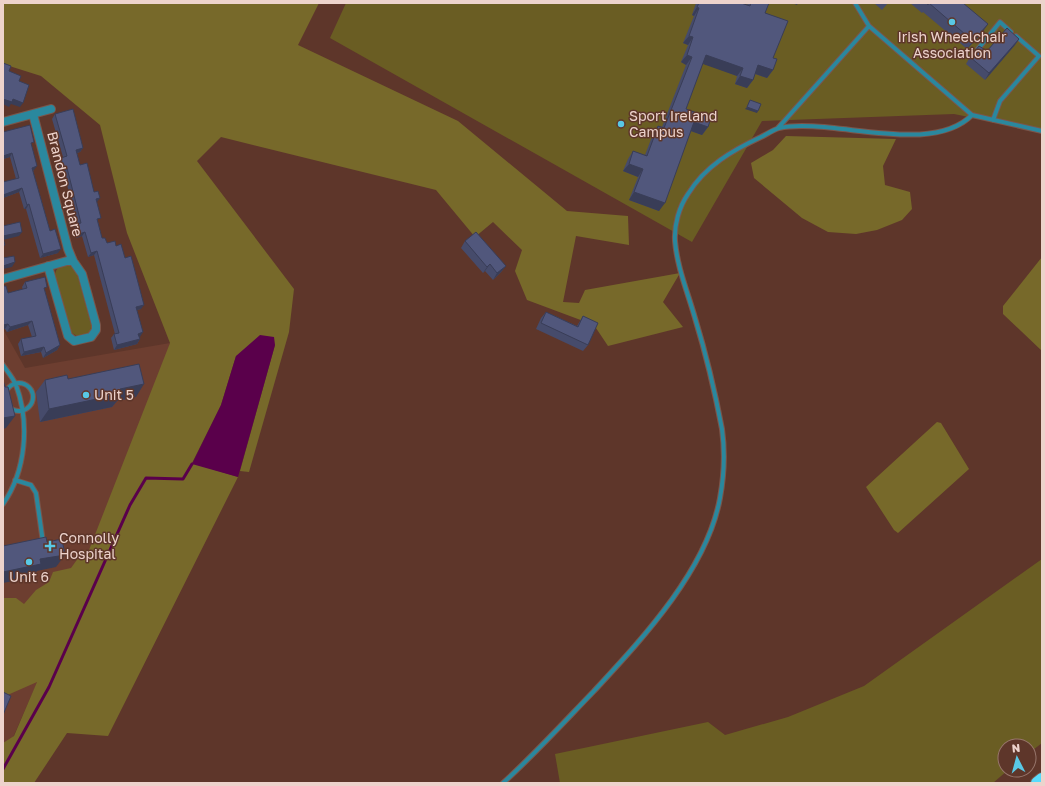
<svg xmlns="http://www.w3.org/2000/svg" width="1045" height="786" viewBox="0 0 1045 786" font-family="'Golos Text',sans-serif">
	<rect width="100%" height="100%" fill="#5e362a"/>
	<path fill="#6d3e30" d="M3 329 25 368 170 343 151 424 3 760Z"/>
	<path fill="#6a5d23" d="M346 3H1042V132L954 114 762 121 692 242 330 38Z
		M69 265 76 270 91 324C92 333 87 335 79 337L70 332 55 276C55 267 61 266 69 265Z
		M1042 559V743L1029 753V746H1005V770H1008L993 783H560L555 754 708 722 725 735 788 717 864 686Z"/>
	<path fill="#77692a" d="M3 3H319L298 45 458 121 567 211 628 216 629 245 576 236 563 302 579 303 585 290 680 273 663 302 683 327 608 346 594 325 527 300 515 271 522 250 493 222 475 237 436 190 221 137 197 161 294 289 289 332 249 472 240 471 275 345 236 356 221 405 192 463 238 477 108 736 67 733 34 783H3V743L14 736 37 682 3 697V598H16L24 604 36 590 49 582 53 572 71 568 84 550H89L170 343 127 233 100 125 41 76 3 64Z
		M786 136 896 139 883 166 885 185 910 192 912 209 902 220 877 230 856 234 828 232 802 218 754 178 751 163 773 150Z
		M1042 257V351L1003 314V306Z
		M937 422 941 423 969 469 898 533 894 530 866 487Z"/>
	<path fill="#5a004b" d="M260 335 274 337 275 345 238 477 192 464 221 405 236 356Z"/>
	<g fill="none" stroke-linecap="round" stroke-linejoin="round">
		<path stroke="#5a004b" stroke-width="3" d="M3 769 49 687 130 505 146 478 183 479 192 464"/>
		<g stroke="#7b554a" stroke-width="6">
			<path id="lane" d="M855 3 869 26 972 115 1042 131
				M978 49 1000 22 1011 32
				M993 120 1000 101 1039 56 1016 36
				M778 128 869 26
				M3 365C7 371 13 378 16 385 30 423 26 471 3 504
				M5 397a14 14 0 1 1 28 0a14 14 0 1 1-28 0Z
				M15 480 31 485 36 493 43 542
				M503 783C535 754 564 722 594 691 642 639 707 570 720 498 724 476 725 451 722 429 715 392 706 354 695 318 688 293 677 267 675 241 674 225 679 207 688 194 705 166 733 150 761 137 767 134 773 130 779 128 831 117 931 157 972 115"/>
		</g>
		<g stroke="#7b554a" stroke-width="10">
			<path id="street" d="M33 114 68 249 73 261 82 274 96 325V330L91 337 74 341 68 336 48 266
				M3 122 51 109
				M3 279 67 261H73"/>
		</g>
		<g stroke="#7b554a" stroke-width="14">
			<path id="highway" d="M1037 783 1042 779"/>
		</g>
		<use href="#lane" stroke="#2a889e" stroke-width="4"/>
		<use href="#street" stroke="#2a889e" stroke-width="8"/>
		<use href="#highway" stroke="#59dbfb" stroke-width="12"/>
	</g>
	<path fill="#464b6b" d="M696 3H741L747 5 748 3H769L765 13 773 58V70L767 78 755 74 753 80 747 88 735 84 737 76 703 63 686 109 708 127 702 135 691 131 659 211 629 200 638 177 623 171 628 159 633 151 645 155 653 134 658 126 662 127 686 65 681 62 688 45 683 43 694 16 692 15Z
		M874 3H888L882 10Z
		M910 3H963L982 33 967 49 923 12 922 13Z
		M1019 39 1015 45 985 80 966 64 970 57Z
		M55 114 83 148 80 152 77 153 80 165 94 192 97 202 98 222 102 238 107 243 116 246 125 258 141 309 137 310 140 337H139L140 339 137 344 114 350 111 338 114 334H115L94 255 88 257 82 236 76 238 74 228 77 224 64 173H61L58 162 61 158 63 157 52 119Z
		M3 132 32 146 34 170 33 171 50 231 58 253 40 258 26 209H24L19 192 3 198V182L16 179 10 157 3 159Z
		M465 241 506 266 501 272 493 280 485 271 483 273 461 248Z
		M25 282 45 291 60 345 57 350 43 358 41 352 21 356 18 344 21 339 32 337 28 325 7 332 5 329H3V286L8 293 23 290 22 287Z
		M546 312 577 326 583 316 588 345 583 351 536 329 541 318Z
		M68 379 136 397 117 401 112 407 40 422 36 392 45 380Z"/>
	<path fill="#393d57" d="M792 3H798L797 5Z
		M697 7 699 8 694 16 692 15Z
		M988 24 982 33 967 49 973 41Z
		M689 36 693 37 688 45 683 43Z
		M1019 39 1015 45 985 80 989 73Z
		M687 55 692 57 686 65 681 62Z
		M706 55 743 68 737 76 700 63Z
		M758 65 773 70 767 78 753 73Z
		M740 76 753 80 747 88 735 84Z
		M3 99H13L23 103 20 107 11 104 9 107 3 104Z
		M747 107 758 111 757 113 745 109Z
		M694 122 708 127 702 135 688 130Z
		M83 148 80 152 73 154 76 150Z
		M12 153 10 157 3 159V156Z
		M629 164 643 169 638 177 623 171Z
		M37 166 34 170 29 172 32 168Z
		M67 168 64 173H61L64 169Z
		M22 188 19 192 3 198V195Z
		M634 192 665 203 659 211 629 200Z
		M100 198 97 202 93 203 96 199Z
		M29 204 26 209H24L27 205Z
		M22 232 19 236 3 240V236Z
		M85 232 82 236 76 238 79 234Z
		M61 249 58 253 40 258 43 254Z
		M97 251 94 255 88 257 91 253Z
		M15 262 12 267 3 269V266Z
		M490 264 485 271 483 273 487 267Z
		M506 266 501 272 493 280 497 273Z
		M144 305 141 309 133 311 136 307Z
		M32 321 28 325 7 332 10 327Z
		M8 324 5 329H3V325Z
		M143 332 140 337 135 338 138 334Z
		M140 339 137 344 114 350 117 345Z
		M60 345 57 350 43 358 46 353Z
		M44 347 41 352 21 356 24 352Z
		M144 384 136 397 117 401 112 407 40 422 49 409 120 389Z
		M15 416 6 428 3 429V418Z
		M65 555 56 567 37 571 33 577 3 583V572L40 559Z"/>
	<path fill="#51577c" stroke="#393d57" d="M699 3H741L750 6 751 3H769L765 13 788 21 773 58 777 59 773 70 758 65 753 80 740 76 743 68 706 55 686 109 711 118 708 127 694 122 665 203 634 192 643 169 629 164 633 151 647 156 658 126 664 128 692 57 687 55 693 37 689 36 699 8 697 7Z
		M926 3H963L988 24 973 41 929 3 928 5Z
		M1007 28 1019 39 989 73 970 57 979 46 987 51Z
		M3 63 11 66 9 71 21 76 19 81 29 85 23 103 13 99 12 102 3 99Z
		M750 100 761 104 758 111 747 107Z
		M73 109 83 148 76 150 80 165 87 163 94 192 98 191 100 198 96 199 101 218 97 219 102 238H105L107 243 115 241 116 246 121 244 125 258 131 256 144 305 136 307 143 332 138 334 140 339 117 345 114 334 119 333 97 251 91 253 85 232 79 234 77 224 81 223 67 168 64 169 61 158 67 156 55 114Z
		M30 125 34 142 31 143 37 166 32 168 50 231 55 229 61 249 43 254 29 204 27 205 22 188 3 195V182L19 178 12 153 3 156V132Z
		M20 222 22 232 3 236V226Z
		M476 232 506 266 497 273 490 264 487 267 465 241Z
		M3 238 5 245 3 246Z
		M14 256 15 262 3 266V258Z
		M45 277 47 287 44 288 60 345 46 353 44 347 24 352 21 339 36 336 32 321 10 327 8 324 3 325V286H6L8 293 27 288 25 282Z
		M546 312 578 327 583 316 598 323 588 345 541 323Z
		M139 364 144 384 120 389 121 394 49 409 45 380 67 375 68 379Z
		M3 380 5 387H8L15 416 3 418Z
		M46 537 47 542 62 539 65 555 40 559 41 564 3 572V546Z
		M3 692 11 696 3 715Z"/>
	<g fill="#59c8e5" stroke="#5e362a" stroke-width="1.5">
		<circle cx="952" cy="22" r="4"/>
		<circle cx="621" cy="124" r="4"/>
		<circle cx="86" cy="395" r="4"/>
		<path d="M48 540h4v4h4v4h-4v4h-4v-4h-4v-4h4z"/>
		<circle cx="29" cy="562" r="4"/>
	</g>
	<g text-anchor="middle" stroke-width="3" stroke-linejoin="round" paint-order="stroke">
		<g font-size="14" fill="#edd3cc" stroke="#5e362a" text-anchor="start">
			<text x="952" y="42" text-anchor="middle">Irish Wheelchair<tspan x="952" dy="16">Association</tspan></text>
			<text x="629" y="121">Sport Ireland<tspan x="629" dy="16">Campus</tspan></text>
			<text x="94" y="400">Unit 5</text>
			<text x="59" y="543">Connolly<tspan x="59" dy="16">Hospital</tspan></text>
			<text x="29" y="582" text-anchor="middle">Unit 6</text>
		</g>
		<g font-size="14" fill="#edd3cc" stroke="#5e362a">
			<text transform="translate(65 184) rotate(76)" y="5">Brandon Square</text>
		</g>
	</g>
	<rect width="1045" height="786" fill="none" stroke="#edd3cc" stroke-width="8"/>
	<g transform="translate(1017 758) rotate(354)"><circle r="19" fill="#5e362a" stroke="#97756b"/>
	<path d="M0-3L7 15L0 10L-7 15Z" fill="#59c8e5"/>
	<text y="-6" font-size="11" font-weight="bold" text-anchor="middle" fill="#edd3cc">N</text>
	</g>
</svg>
